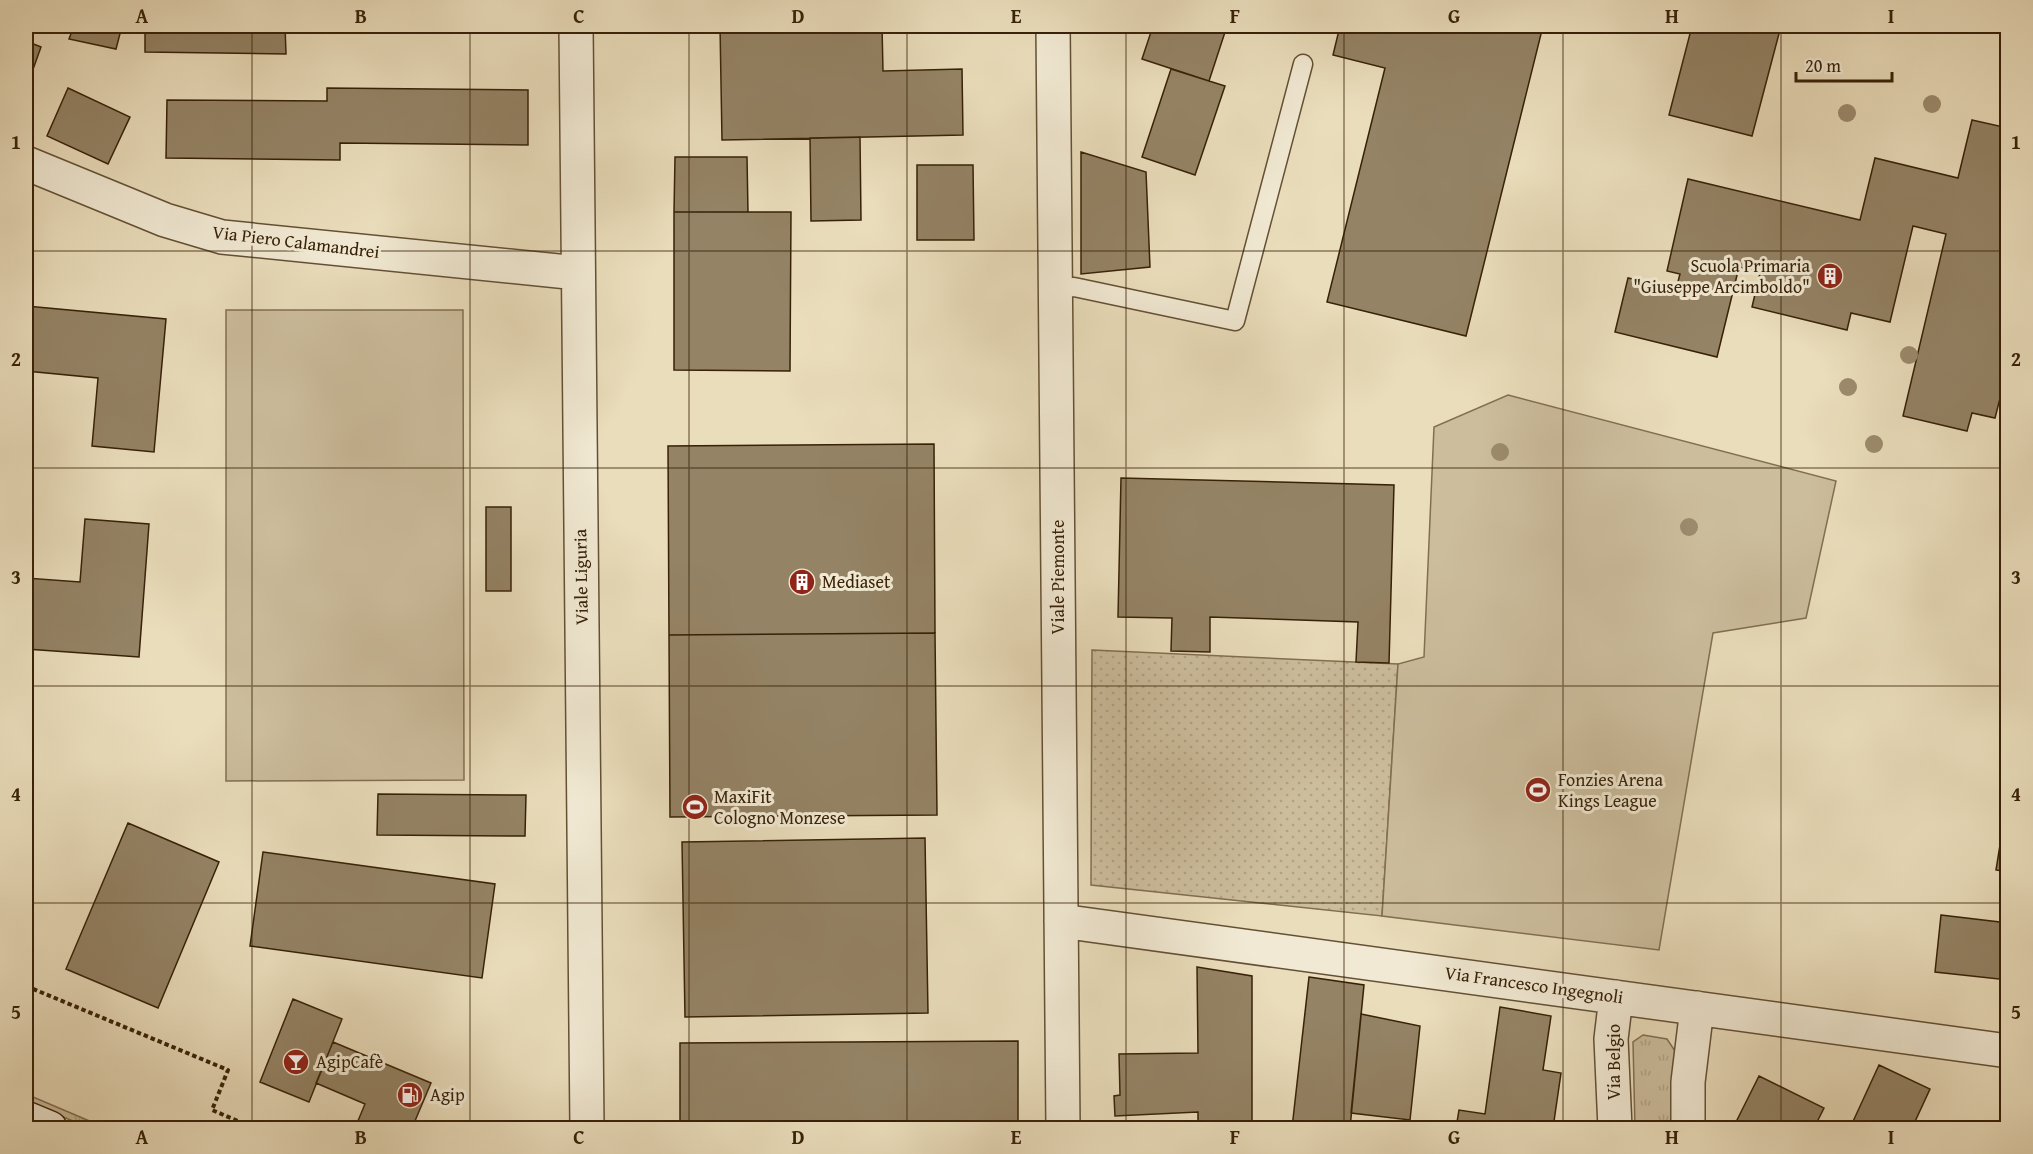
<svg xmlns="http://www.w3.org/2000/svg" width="2033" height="1154" viewBox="0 0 2033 1154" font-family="'Gentium Book Plus',serif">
	<defs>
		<pattern id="grass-tufts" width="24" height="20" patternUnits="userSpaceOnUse" patternTransform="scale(1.5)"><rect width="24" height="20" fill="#ccbd9d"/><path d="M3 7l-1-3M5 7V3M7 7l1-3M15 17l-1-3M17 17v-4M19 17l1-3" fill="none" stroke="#b0a286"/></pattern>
		<pattern id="garden-dots" width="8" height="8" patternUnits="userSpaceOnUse" patternTransform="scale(1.5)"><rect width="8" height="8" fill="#ccbd9d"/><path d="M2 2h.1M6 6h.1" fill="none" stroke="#b0a286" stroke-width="1.8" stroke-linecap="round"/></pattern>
	</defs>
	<rect width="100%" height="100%" fill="#eaddbb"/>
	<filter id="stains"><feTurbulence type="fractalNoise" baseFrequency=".00333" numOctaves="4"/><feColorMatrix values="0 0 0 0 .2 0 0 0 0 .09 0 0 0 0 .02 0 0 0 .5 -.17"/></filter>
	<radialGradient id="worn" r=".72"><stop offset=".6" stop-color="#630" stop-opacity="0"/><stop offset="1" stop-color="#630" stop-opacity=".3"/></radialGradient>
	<path fill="url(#grass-tufts)" stroke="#826f52" stroke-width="1.5" d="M1643 1035 1667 1039 1675 1051 1676 1128H1635L1633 1042Z
		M26 1094 106 1128H89L26 1101Z"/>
	<path fill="url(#garden-dots)" stroke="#826f52" stroke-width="1.5" d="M1092 650 1398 664 1382 916 1091 885Z"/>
	<path fill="#ccbd9d" stroke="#826f52" stroke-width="1.5" d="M226 310H463L464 780 226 781Z
		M1508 395 1836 481 1806 618 1713 633 1659 950 1382 916 1398 664 1424 657 1434 427Z"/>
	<path fill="#948365" stroke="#372108" stroke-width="1.5" d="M74 26H122L116 49 69 39Z
		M145 26H285L286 54 145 52Z
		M340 26H425V28L346 30Z
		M720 26H882L883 71 962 69 963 135 722 140Z
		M1153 26H1227L1209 81 1142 59Z
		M1340 26H1543L1466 336 1327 302 1385 68 1333 55Z
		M1692 26H1781L1752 136 1669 115Z
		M1837 26H1867L1865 33Z
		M26 41 41 47 26 89Z
		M1171 69 1225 86 1195 175 1142 157Z
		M68 88 130 117 108 164 47 136Z
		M327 88 528 90V145L340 143V160L166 158 167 100 327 101Z
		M1972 120 2008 128V367L1995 418 1972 413 1967 431 1903 416 1946 234 1913 226 1890 322 1851 313 1847 330 1752 307 1760 273 1739 267 1717 357 1615 332 1628 278 1676 289 1680 274 1667 271 1688 179 1860 220 1875 158 1958 178Z
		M860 137 861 220 811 221 810 138Z
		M1081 152 1146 172 1150 267 1081 274Z
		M675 157H747L748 212H674Z
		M917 165H973L974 240H917Z
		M674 212H791L790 371 674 370Z
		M26 306 166 319 154 452 92 446 98 378 26 371Z
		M934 444 935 633 669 635 668 446Z
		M1121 478 1394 485 1389 663 1356 662 1358 622 1210 617V652L1171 651 1172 618 1118 617Z
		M486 507H511V591H486Z
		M85 519 149 524 139 657 26 649V578L80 582Z
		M935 633 937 815 670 817 669 635Z
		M378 794 526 795 525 836 377 835Z
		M2008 795V872L1996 870Z
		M128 823 219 862 158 1008 66 969Z
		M925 838 928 1013 685 1017 682 842Z
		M263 852 495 884 482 978 250 946Z
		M1941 915 2008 923V980L1935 972Z
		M1197 967 1252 976V1128H1198V1112L1115 1116 1114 1096 1120 1095 1119 1054 1198 1053Z
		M1309 977 1364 985 1350 1128H1292Z
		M293 999 342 1019 309 1102 260 1082Z
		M1500 1007 1551 1016 1543 1070 1561 1073 1553 1128H1456L1459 1110 1485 1114Z
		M1361 1014 1420 1026 1410 1120 1351 1113Z
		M1018 1041V1128H680V1043Z
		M333 1042 431 1083 412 1128H355L365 1104 316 1083Z
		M1879 1065 1930 1089 1912 1128H1850Z
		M1759 1076 1824 1108 1814 1128H1733Z
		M2008 1108V1128H1998Z"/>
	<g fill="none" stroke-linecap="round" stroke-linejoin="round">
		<g stroke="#645035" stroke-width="21">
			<path id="lane" d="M1056 288 1074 287 1235 321 1303 64"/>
		</g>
		<g stroke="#645035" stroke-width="36">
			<path id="street" d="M576 26 587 1128
				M1053 26 1063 1128
				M26 163 165 220 222 237 578 273
				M1061 921 2008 1051
				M1615 1128 1611 1039 1616 997
				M1688 1128V1082L1697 1008"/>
		</g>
		<g stroke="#372108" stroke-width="36">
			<path id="secondary" d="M26 1118 50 1128"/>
		</g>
		<path stroke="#372108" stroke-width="4" stroke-dasharray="4.5 3" stroke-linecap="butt" d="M26 986 228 1070 212 1110 254 1128"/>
		<use href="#lane" stroke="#f1e9d3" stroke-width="18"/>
		<use href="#street" stroke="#f1e9d3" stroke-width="33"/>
		<use href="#secondary" stroke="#f1e9d3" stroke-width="33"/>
	</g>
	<g fill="#9c8b6d">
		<circle cx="1932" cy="104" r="9"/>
		<circle cx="1847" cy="113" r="9"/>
		<circle cx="1909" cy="355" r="9"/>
		<circle cx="1848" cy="387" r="9"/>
		<circle cx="1874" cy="444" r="9"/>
		<circle cx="1500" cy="452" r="9"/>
		<circle cx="1689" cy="527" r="9"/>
	</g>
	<path fill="none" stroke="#372108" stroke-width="1.5" stroke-opacity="0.55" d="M252 26V1128M470 26V1128M689 26V1128M907 26V1128M1126 26V1128M1344 26V1128M1563 26V1128M1781 26V1128M26 251H2008M26 468H2008M26 686H2008M26 903H2008"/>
	<defs>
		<g id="building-disc" transform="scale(1.35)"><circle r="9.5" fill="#8f2418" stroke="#f1e9d3"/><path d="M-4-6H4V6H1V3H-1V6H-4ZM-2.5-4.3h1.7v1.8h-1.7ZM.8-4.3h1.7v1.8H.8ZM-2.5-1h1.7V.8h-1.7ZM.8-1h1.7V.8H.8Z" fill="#fff"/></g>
		<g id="stadium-disc" transform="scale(1.35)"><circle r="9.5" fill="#8f2418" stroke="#f1e9d3"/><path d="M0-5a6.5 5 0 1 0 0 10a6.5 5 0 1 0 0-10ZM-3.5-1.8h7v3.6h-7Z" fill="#fff"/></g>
		<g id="bar-disc" transform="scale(1.35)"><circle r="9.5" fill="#8f2418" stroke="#f1e9d3"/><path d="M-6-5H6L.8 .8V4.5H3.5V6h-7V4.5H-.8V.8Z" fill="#fff"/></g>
		<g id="fuel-disc" transform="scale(1.35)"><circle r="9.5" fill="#8f2418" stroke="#f1e9d3"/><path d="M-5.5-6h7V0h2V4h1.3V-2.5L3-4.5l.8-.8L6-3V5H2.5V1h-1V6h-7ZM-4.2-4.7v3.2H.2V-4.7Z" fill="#fff"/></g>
	</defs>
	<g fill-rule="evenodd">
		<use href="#building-disc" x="1830" y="276"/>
		<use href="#building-disc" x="802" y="582"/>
		<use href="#stadium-disc" x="1538" y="790"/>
		<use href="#stadium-disc" x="695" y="807"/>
		<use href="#bar-disc" x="296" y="1062"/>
		<use href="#fuel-disc" x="410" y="1095"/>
	</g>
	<g text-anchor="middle" stroke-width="6" stroke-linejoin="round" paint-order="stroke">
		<g font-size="18" fill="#372108" stroke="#f1e9d3">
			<text transform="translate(296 242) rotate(7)" y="6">Via Piero Calamandrei</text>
			<text transform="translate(581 577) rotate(-91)" y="6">Viale Liguria</text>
			<text transform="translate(1058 577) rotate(-90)" y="6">Viale Piemonte</text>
			<text transform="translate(1534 985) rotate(8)" y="6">Via Francesco Ingegnoli</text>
			<text transform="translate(1614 1062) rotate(-90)" y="6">Via Belgio</text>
		</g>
		<g font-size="18" fill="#372108" stroke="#f1e9d3" text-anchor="start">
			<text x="1810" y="272" text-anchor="end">Scuola Primaria<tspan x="1810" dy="21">"Giuseppe Arcimboldo"</tspan></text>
			<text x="822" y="588">Mediaset</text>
			<text x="1558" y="786">Fonzies Arena<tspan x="1558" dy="21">Kings League</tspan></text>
			<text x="714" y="803">MaxiFit<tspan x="714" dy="21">Cologno Monzese</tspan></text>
			<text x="316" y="1068">AgipCafè</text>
			<text x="430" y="1101">Agip</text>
		</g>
	</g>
	<rect width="2033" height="1154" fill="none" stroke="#eaddbb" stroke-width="66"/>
	<path d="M1796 72v9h96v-9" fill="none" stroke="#372108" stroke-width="3"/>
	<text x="1805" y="72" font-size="18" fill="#372108" stroke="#f1e9d3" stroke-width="4.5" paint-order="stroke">20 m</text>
	<rect x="33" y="33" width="1967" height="1088" fill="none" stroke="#372108" stroke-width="2"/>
	<g font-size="20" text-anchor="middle" font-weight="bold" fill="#372108">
		<text x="142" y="23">A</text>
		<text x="361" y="23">B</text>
		<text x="579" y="23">C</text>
		<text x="798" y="23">D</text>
		<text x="1016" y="23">E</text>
		<text x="1235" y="23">F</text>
		<text x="1454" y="23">G</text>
		<text x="1672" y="23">H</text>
		<text x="1891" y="23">I</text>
		<text x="16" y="149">1</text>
		<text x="2016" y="149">1</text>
		<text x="16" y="366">2</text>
		<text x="2016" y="366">2</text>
		<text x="16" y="584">3</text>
		<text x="2016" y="584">3</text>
		<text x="16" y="801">4</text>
		<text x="2016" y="801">4</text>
		<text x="16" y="1019">5</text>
		<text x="2016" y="1019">5</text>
		<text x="142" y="1144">A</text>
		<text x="361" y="1144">B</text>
		<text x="579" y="1144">C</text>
		<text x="798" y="1144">D</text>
		<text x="1016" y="1144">E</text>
		<text x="1235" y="1144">F</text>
		<text x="1454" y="1144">G</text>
		<text x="1672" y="1144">H</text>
		<text x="1891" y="1144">I</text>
	</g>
	<rect width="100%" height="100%" filter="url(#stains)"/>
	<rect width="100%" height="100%" fill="url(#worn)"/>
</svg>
